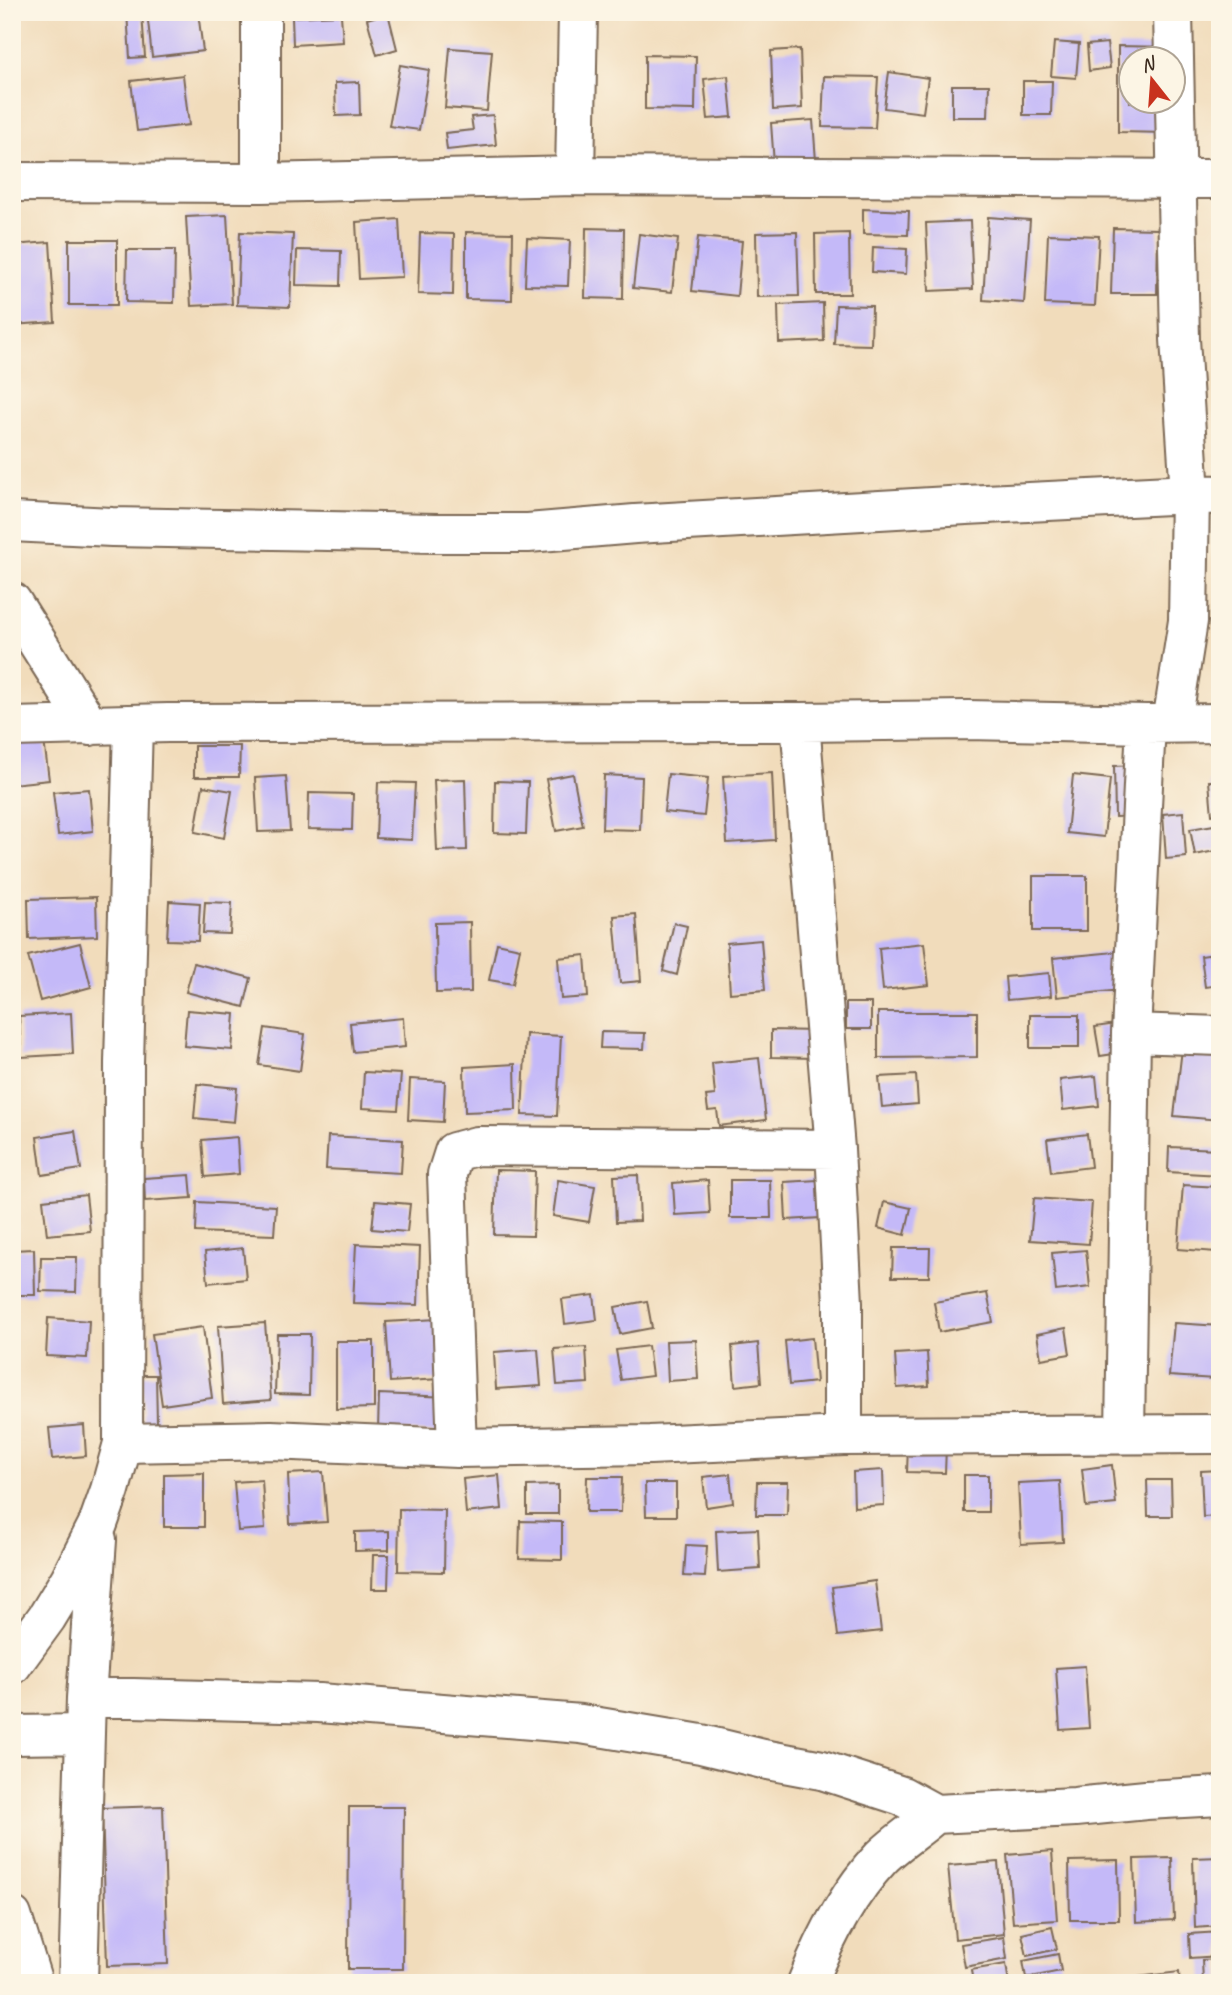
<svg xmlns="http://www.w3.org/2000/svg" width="1232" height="1995" viewBox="0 0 1232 1995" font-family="Caveat,sans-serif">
	<rect width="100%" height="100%" fill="#fcf5e5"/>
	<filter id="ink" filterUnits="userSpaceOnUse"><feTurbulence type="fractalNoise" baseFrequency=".0143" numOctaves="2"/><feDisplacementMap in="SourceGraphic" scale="14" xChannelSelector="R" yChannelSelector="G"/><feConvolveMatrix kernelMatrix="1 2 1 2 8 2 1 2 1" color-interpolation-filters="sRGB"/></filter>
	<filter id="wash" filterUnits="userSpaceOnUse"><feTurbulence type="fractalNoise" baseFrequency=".00686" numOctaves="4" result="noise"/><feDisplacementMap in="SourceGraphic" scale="28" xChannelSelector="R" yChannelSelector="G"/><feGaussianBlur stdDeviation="1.57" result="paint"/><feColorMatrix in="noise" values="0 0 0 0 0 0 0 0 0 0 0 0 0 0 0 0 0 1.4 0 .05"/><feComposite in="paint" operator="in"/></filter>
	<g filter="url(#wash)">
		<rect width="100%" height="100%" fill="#f1dcbb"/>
		<g id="blocks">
			<path fill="#c4b9f8" d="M127 12H142L145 57 130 58Z
				M147 12H198L203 51 152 57Z
				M388 13 397 49 377 55 367 19Z
				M341 15 343 42 293 45 292 17Z
				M1054 42 1079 44 1076 78 1051 76Z
				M1107 43 1110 68 1089 71 1087 45Z
				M1118 46 1170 47V60H1130V102H1170L1169 133 1118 132Z
				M450 48 492 51 487 111 445 108Z
				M800 49 802 108 773 110 771 51Z
				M645 55 696 56 695 110 645 109Z
				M400 65 429 70 419 130 389 126Z
				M889 72 928 78 923 113 884 108Z
				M183 75 189 125 137 131 131 81Z
				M728 76 732 117 708 119 704 79Z
				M824 76 878 77 875 128 822 127Z
				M1023 81H1052L1051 115H1023Z
				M359 82 360 115 336 116 335 83Z
				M952 85H989L988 117H952Z
				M493 115 496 145 447 150 445 133 473 130 471 117Z
				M813 120 816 161 774 164 771 123Z
				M863 209 909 211 908 235 863 234Z
				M227 215 232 304 191 306 186 217Z
				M988 217 1030 220 1024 303 983 300Z
				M399 219 402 277 359 279 356 222Z
				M970 221 973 289 929 291 926 223Z
				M586 228 624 229 623 299 585 298Z
				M1113 228 1158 229 1157 294H1111Z
				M240 232 293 234 290 307 237 305Z
				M466 232 513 233 512 300 466 299Z
				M797 232 799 296 757 297 756 233Z
				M420 233 454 234 453 295 418 294Z
				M849 233 850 294H816L815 234Z
				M639 234 678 239 672 292 633 288Z
				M1048 234 1099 236 1095 306 1045 304Z
				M698 237 742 241 737 296 692 291Z
				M527 238 570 240 568 286 525 285Z
				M69 240H117V305H69Z
				M50 242 55 322 12 325V245Z
				M873 247 907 249 906 274 872 272Z
				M127 250H175L174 303 126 302Z
				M297 250 341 251 340 286 296 285Z
				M823 303 824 341 779 343 778 305Z
				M836 305 872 306 871 345 834 344Z
				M44 740 49 780 12 784V743Z
				M194 746H240L239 777H194Z
				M1137 765 1139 816 1115 817 1114 766Z
				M772 773 775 840 727 843 723 776Z
				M573 774 583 826 556 831 546 779Z
				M668 774 708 778 704 816 664 812Z
				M604 775 642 777 640 830 602 829Z
				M1073 775 1110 779 1104 837 1067 833Z
				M286 776 290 831 258 832 255 778Z
				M465 779 467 850 437 851 434 780Z
				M495 781 528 782 526 834 494 833Z
				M1209 781H1220V814L1212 815Z
				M378 782 415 783 412 840 376 838Z
				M203 786 232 791 224 838 195 832Z
				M89 789 93 831 58 835 53 792Z
				M309 793 353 794 352 830 308 829Z
				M1183 812 1186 857 1166 859 1163 814Z
				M1220 824V850L1195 855 1190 829Z
				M1033 876H1087V931H1033Z
				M96 897 97 936 29 939 28 899Z
				M169 901 200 903 198 941 167 940Z
				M205 902 232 903 230 934 203 933Z
				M636 914 641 981 620 983 614 916Z
				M470 922 471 992 436 993 435 923Z
				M674 923 687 926 677 975 663 971Z
				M761 940 765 990 730 993 727 943Z
				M80 943 91 987 40 1001 28 956Z
				M497 943 520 948 513 984 489 980Z
				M924 943 929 985 883 990 879 948Z
				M1125 951 1129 989 1057 997 1053 958Z
				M1220 953V985L1205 987 1201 956Z
				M585 955 588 997 561 999 558 958Z
				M194 963 251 978 244 1007 186 992Z
				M1049 973 1051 996 1007 1000 1005 977Z
				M846 1003H871V1029H846Z
				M187 1010 235 1014 232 1050 184 1046Z
				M878 1012H977V1057L878 1058Z
				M71 1013 73 1054 21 1057 19 1016Z
				M1030 1015H1079V1048H1030Z
				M403 1018 405 1047 353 1052 350 1023Z
				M1123 1023 1127 1052 1100 1056 1095 1027Z
				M265 1028 305 1034 300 1071 259 1065Z
				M771 1030 816 1031 815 1058 771 1057Z
				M601 1032 645 1033 644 1049 600 1048Z
				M526 1034 561 1036 557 1116 522 1115Z
				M1182 1049 1220 1053V1120L1174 1116Z
				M759 1058 766 1120 719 1126 717 1110 708 1111 706 1096 715 1095 712 1063Z
				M515 1064 516 1110 465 1112 464 1067Z
				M364 1072 401 1074 398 1110 362 1108Z
				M916 1075 918 1104 882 1107 879 1077Z
				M1096 1076 1099 1106 1063 1110 1060 1080Z
				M410 1079 445 1081 443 1122 408 1120Z
				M197 1084 237 1088 234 1122 194 1118Z
				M75 1131 81 1169 42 1175 37 1137Z
				M1087 1134 1091 1167 1051 1172 1047 1139Z
				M328 1136 403 1140 401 1173 326 1169Z
				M237 1137 239 1174 205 1177 202 1140Z
				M1169 1147 1220 1149V1175L1168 1172Z
				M496 1170 535 1171 533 1236 494 1235Z
				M190 1175 192 1198 145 1201 144 1178Z
				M638 1175 640 1221 616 1222 614 1176Z
				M558 1180 595 1186 589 1222 553 1216Z
				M708 1180 710 1213 675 1215 673 1183Z
				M730 1180H770L771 1218H730Z
				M818 1180 821 1218 786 1220 784 1182Z
				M1183 1185 1220 1187 1216 1252 1178 1249Z
				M86 1195 90 1231 47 1235 43 1200Z
				M1034 1198 1092 1202 1089 1244 1030 1240Z
				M375 1201 410 1204 407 1232 372 1229Z
				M197 1202 276 1206 274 1235 196 1232Z
				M884 1202 911 1208 905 1235 878 1228Z
				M356 1244 420 1247 418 1305 353 1303Z
				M243 1248 246 1279 208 1283 205 1252Z
				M893 1248H930L929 1277H892Z
				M34 1249 35 1295H12V1250Z
				M1086 1250 1090 1287 1056 1291 1052 1253Z
				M41 1257H77L76 1292 40 1291Z
				M987 1293 993 1322 939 1332 934 1302Z
				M594 1295 597 1320 565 1324 562 1299Z
				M647 1301 652 1328 620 1334 615 1307Z
				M48 1318 89 1321 87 1358 46 1356Z
				M437 1319 440 1379 390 1382 386 1322Z
				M265 1323 271 1400 223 1404 218 1326Z
				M1174 1323 1220 1326 1215 1379 1169 1376Z
				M203 1327 212 1398 162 1405 152 1334Z
				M1066 1328 1070 1354 1041 1359 1037 1334Z
				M277 1334H310L309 1395 275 1394Z
				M812 1338 816 1382 789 1385 785 1341Z
				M696 1340 698 1379 668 1381 666 1341Z
				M336 1341H374V1408L336 1409Z
				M758 1343 761 1383 735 1386 732 1346Z
				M648 1346 652 1376 621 1380 616 1350Z
				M586 1347 588 1383 557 1385 554 1349Z
				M538 1349 541 1386 496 1389 494 1352Z
				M927 1352 929 1386 897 1388 895 1354Z
				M143 1375H156L157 1423H143Z
				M379 1394 449 1397 448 1433 378 1430Z
				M84 1425 86 1456 52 1459 49 1428Z
				M908 1446 946 1447 945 1473 907 1472Z
				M1112 1465 1116 1504 1086 1507 1082 1469Z
				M883 1470 884 1505 854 1507 853 1472Z
				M1220 1470V1516L1203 1517 1201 1471Z
				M323 1472 327 1522 290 1524 288 1474Z
				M204 1473V1527H164V1474Z
				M730 1474 733 1503 706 1507 703 1477Z
				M499 1475 502 1509 466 1513 463 1479Z
				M964 1475H988V1512H964Z
				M587 1477H622L621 1512H586Z
				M262 1480 265 1529 238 1531 234 1482Z
				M1147 1480H1171L1172 1516H1148Z
				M1060 1481 1063 1542 1021 1544 1018 1483Z
				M757 1482H788L787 1515H756Z
				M645 1483H676V1516H646Z
				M558 1485V1514H527V1486Z
				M399 1509 445 1510 444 1572 398 1571Z
				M520 1521 562 1522V1560L519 1559Z
				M758 1529 760 1569 718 1572 716 1531Z
				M389 1531V1550L355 1551V1532Z
				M686 1545 707 1546 705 1577 684 1576Z
				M373 1555H389L388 1589H372Z
				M875 1581 881 1631 838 1636 832 1587Z
				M1085 1666 1089 1728 1060 1730 1056 1668Z
				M163 1806 168 1964 107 1966 102 1808Z
				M349 1807H404L403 1969H348Z
				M1052 1851 1057 1920 1013 1923 1007 1855Z
				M1220 1857V1926L1195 1928 1193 1858Z
				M1172 1858 1174 1920 1136 1922 1134 1859Z
				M1118 1860 1119 1920H1070L1069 1861Z
				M998 1862 1004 1934 955 1939 948 1866Z
				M1052 1927 1057 1949 1027 1956 1022 1934Z
				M1220 1932V1956L1190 1958 1189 1934Z
				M1004 1937 1007 1959 965 1967 961 1944Z
				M1058 1954 1061 1971 1026 1978 1023 1961Z
				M1220 1959V1983H1203L1202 1960Z
				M1006 1964 1009 1983H973L971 1970Z
				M1179 1972 1180 1983H1129L1128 1978Z"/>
		</g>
	</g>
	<g filter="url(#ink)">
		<use href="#blocks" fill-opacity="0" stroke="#7b6855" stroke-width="2"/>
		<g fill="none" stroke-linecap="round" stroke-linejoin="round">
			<g stroke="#7b6855" stroke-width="42">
				<path id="minor" d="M575 176 578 12
					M12 182 261 183 575 176 1220 179
					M261 183V12
					M12 522 112 527 436 533H528L635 524 966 505 1190 494 1220 495
					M12 602 90 726
					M800 722 835 1149 843 1303V1436
					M1172 723 1188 621 1190 494 1180 339 1173 12
					M12 727 168 723 800 722 968 720 1146 724 1220 723
					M1131 1033 1220 1036
					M1125 1434 1131 1033 1146 724
					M123 1443 271 1440 457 1448 650 1445 843 1436 1220 1434
					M457 1448 447 1174 454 1152 477 1146 835 1149
					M12 1665 47 1617 70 1579 98 1524 110 1490 123 1443 124 1063 133 724
					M86 1698H133L319 1703 581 1724 701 1744 763 1759 822 1770 902 1796 935 1814 1075 1807 1146 1800 1220 1796
					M12 1735 85 1734
					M12 1916 33 1983
					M78 1983 86 1698 97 1540
					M807 1983C824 1940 849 1892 881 1858 897 1842 918 1829 935 1814"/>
			</g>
			<use href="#minor" stroke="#fff" stroke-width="38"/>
		</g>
	</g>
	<rect width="1232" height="1995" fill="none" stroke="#fcf5e5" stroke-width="42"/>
	<g transform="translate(1152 80) rotate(343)"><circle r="33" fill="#fcf5e5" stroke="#afa495" stroke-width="2"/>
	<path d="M0-5L12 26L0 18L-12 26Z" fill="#c8321e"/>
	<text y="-10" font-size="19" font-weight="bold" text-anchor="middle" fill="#3b2a1e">N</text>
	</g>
</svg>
